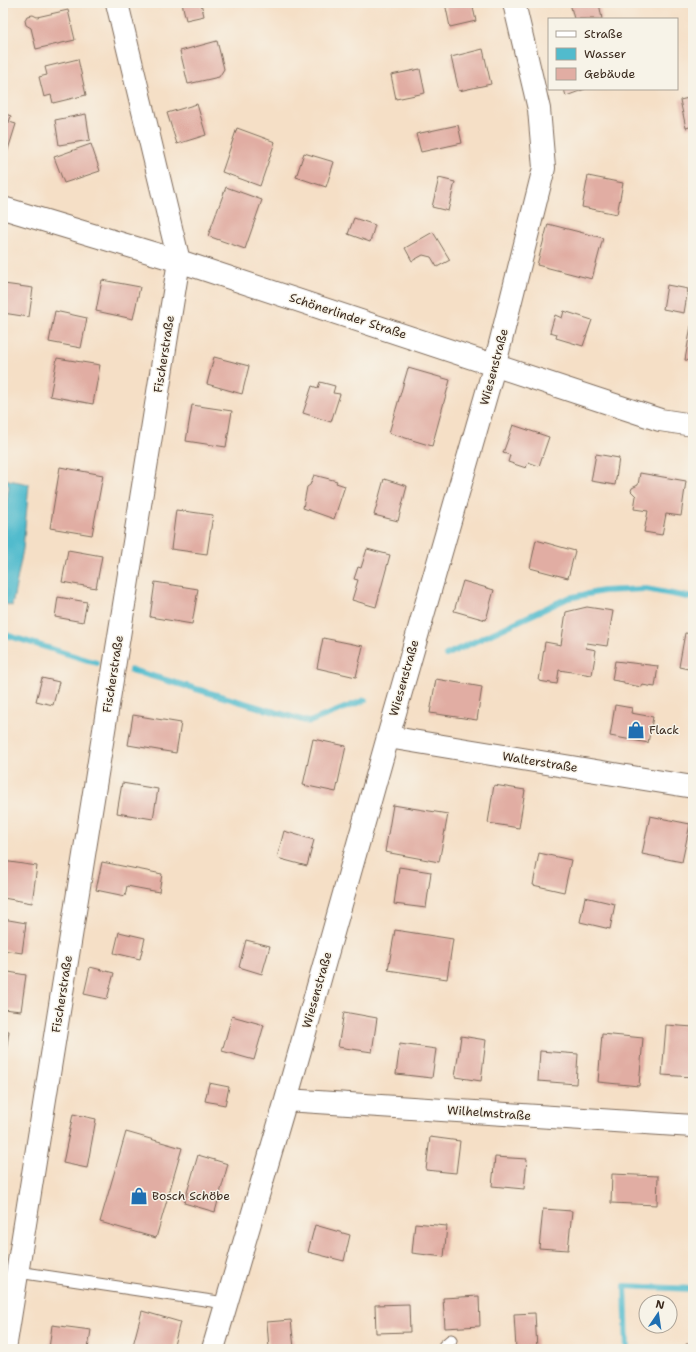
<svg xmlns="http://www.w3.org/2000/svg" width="696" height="1352" viewBox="0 0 696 1352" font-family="'Shantell Sans',sans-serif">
	<rect width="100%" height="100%" fill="#f7f3e8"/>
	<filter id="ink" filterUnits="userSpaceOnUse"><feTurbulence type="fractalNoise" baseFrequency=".025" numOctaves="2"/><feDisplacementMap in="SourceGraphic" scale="8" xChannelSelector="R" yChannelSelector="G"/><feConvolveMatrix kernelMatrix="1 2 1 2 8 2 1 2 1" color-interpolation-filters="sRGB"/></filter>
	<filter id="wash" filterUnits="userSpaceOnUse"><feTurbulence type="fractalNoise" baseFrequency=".012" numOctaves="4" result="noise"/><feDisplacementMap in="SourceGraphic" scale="16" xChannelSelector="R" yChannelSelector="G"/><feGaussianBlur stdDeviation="0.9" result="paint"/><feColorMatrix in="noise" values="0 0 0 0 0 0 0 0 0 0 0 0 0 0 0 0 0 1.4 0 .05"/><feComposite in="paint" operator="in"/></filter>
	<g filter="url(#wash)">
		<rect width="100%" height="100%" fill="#f5dfc6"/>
		<path fill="#51bbcd" stroke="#467276" d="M3 479 29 484 23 549 12 606 3 603V528L9 485 3 484Z"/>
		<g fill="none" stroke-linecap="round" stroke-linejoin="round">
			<path stroke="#51bbcd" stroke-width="6" d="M3 634 97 663
				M446 655 568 598 603 591 646 589 693 598
				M131 670 309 722 365 700
				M627 1349 625 1286 693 1289"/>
		</g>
		<g id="blocks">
			<path fill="#e1ada3" d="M182 3H201L204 16 186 20Z
				M445 3H472L476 21 450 27Z
				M570 3H599L602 19H574Z
				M68 10 75 40 36 49 31 28 26 25 25 20 27 16 33 15 37 17Z
				M217 41 224 69 219 77 188 84 180 51Z
				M483 49 491 84 459 91 451 57Z
				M78 59 86 95 53 103 51 95 44 97 39 77 47 75 45 67Z
				M420 69 425 93 396 99 391 75Z
				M564 89H585L566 96Z
				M693 97V126L686 128 680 100Z
				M197 104 206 135 177 144 167 113Z
				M3 113 11 116 9 122 16 124 6 156 3 155Z
				M86 114 90 140 59 145 55 120Z
				M458 125 462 143 421 152 416 134Z
				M237 128 275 142 260 186 222 172Z
				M91 144 100 171 64 183 54 157Z
				M304 153 334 162 326 187 296 177Z
				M588 176 623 183 617 214 582 207Z
				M439 178 455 182 448 211 432 207Z
				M226 187 262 200 245 249 208 236Z
				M354 218 375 225 370 242 348 234Z
				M548 224 603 238 592 279 537 265Z
				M433 232 450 260 437 267 431 257 423 255 412 261 405 248Z
				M102 280 140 287 133 319 96 311Z
				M4 284 33 288 29 317 3 313Z
				M667 285 688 289 684 313 663 309Z
				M55 311 87 318 81 348 49 342Z
				M564 311 592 320 583 346 556 338 557 334 550 332 555 315 562 318Z
				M691 326H693V361L685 360Z
				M214 357 249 366 242 394 207 384Z
				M57 358 100 365 93 404 50 396Z
				M408 368 450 380 432 446 389 433Z
				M320 382 335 386 333 393 340 394 331 422 303 413 312 386 318 388Z
				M192 405 232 411 226 447 186 441Z
				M513 425 549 437 539 466 528 462 526 468 508 462 510 455 503 453Z
				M596 454 619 458 615 485 591 481Z
				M60 467 103 475 92 535 50 528Z
				M640 473 686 481 681 516 666 514 662 535 644 532 648 511 634 509 636 496 631 491 632 488 638 485Z
				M314 475 337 481 336 483 345 486 334 519 303 508 307 487 310 485Z
				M384 479 407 486 398 521 374 515Z
				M176 510 213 515 207 554 171 549Z
				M536 540 575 551 568 578 530 568Z
				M367 549 390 555 376 607 352 600 358 580 354 579 358 567 361 568Z
				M68 550 102 556 96 588 62 582Z
				M463 581 494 590 486 620 454 611Z
				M155 582 198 589 192 624 150 617Z
				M58 597 87 602 83 622 55 617Z
				M587 607 613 611 607 646 587 643 586 648 596 650 592 675 559 670 557 684 539 681 545 642 561 645 566 612Z
				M685 633 693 634V670L679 667Z
				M323 638 363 646 356 677 317 668Z
				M615 661 658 666 655 687 642 685V687L624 684V682L612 680Z
				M42 678 59 682 53 705 36 701Z
				M436 679 482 687 477 720 430 713Z
				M615 705 632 708 631 713 653 717 648 743 610 736Z
				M133 715 181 723 176 753 128 745Z
				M313 739 346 746 336 792 303 785Z
				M122 783 158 789 153 819 117 813Z
				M494 785 525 790 519 828 488 823Z
				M393 805 448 814 439 862 385 852Z
				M650 816 690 824 682 862 642 854Z
				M284 831 314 840 307 866 277 858Z
				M539 853 571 860 564 892 533 885Z
				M3 861 37 866 32 903 3 898Z
				M102 862 162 874 159 892 127 886 125 896 96 890Z
				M399 867 431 872 426 908 394 904Z
				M585 897 615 904 610 929 580 922Z
				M3 919 26 923 22 953 3 950Z
				M395 930 453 939 447 979 388 970Z
				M119 932 145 938 140 959 114 953Z
				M246 940 270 946 262 974 239 967Z
				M90 967 114 973 107 999 84 994Z
				M3 971 26 975 21 1011 3 1009Z
				M344 1012 377 1018 372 1052 338 1047Z
				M232 1016 264 1025 254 1060 222 1051Z
				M666 1025 693 1027V1077L662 1075Z
				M3 1030 9 1031 4 1066H3Z
				M602 1034 643 1038 639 1086 598 1082Z
				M461 1036 486 1040 481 1081 455 1077Z
				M400 1044 436 1049 432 1078 396 1074Z
				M540 1051 578 1054 576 1084 538 1081Z
				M209 1083 229 1087 225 1105 205 1101Z
				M73 1114 96 1119 87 1168 63 1163Z
				M126 1132 182 1148 156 1238 100 1222Z
				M430 1137 460 1141 456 1173 426 1170Z
				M198 1155 228 1164 215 1212 184 1203Z
				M495 1157 527 1159 524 1189 492 1186Z
				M612 1174 658 1176 657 1205 611 1203Z
				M543 1209 572 1211 568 1250 539 1248Z
				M415 1223 447 1226 444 1257 412 1253Z
				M315 1225 350 1235 344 1261 308 1252Z
				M479 1296 480 1326 445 1328 443 1298Z
				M409 1304 410 1332 376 1333 375 1305Z
				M142 1311 180 1322 173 1349H132Z
				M535 1313 537 1349H516L514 1314Z
				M291 1320 294 1348 269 1349 267 1322Z
				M52 1325 91 1330 88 1349H49Z
				M686 1344H693V1349H686Z"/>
		</g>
	</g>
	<g filter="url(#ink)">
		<use href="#blocks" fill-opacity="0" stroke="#7c6959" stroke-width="1"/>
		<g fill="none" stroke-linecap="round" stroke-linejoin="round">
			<g stroke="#7c6959" stroke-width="13">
				<path id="service" d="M18 1272 225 1303
					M444 1349V1346L451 1340"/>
			</g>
			<g stroke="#7c6959" stroke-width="24">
				<path id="minor" d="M3 208 179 261 660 420 693 425
					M388 737 693 787
					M286 1100 693 1126
					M5 1349 179 261 117 3
					M213 1349 286 1100 388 737 495 364 544 168 539 109 514 3"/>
			</g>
			<use href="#service" stroke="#fff" stroke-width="11"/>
			<use href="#minor" stroke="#fff" stroke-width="22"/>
		</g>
	</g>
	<defs>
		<g id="shop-bare" transform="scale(1.38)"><path d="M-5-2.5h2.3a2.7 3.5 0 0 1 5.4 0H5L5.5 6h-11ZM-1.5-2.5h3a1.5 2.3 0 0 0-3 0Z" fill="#1f6fb2" stroke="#f7f3e8" stroke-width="2.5" paint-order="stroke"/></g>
	</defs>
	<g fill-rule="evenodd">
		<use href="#shop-bare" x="636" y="730"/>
		<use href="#shop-bare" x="139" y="1196"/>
	</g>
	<g text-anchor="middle" stroke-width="3" stroke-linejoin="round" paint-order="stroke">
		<g font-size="12" fill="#3b2a1e" stroke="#f7f3e8">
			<text transform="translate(348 316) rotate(18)" y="4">Schönerlinder Straße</text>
			<text transform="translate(164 354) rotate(-81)" y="4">Fischerstraße</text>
			<text transform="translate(494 367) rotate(-75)" y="4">Wiesenstraße</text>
			<text transform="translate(113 674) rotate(-81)" y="4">Fischerstraße</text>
			<text transform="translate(404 678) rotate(-74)" y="4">Wiesenstraße</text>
			<text transform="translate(540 762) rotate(9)" y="4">Walterstraße</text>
			<text transform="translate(317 990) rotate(-74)" y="4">Wiesenstraße</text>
			<text transform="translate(62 994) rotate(-81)" y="4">Fischerstraße</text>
			<text transform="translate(489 1113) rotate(4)" y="4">Wilhelmstraße</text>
		</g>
		<g font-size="12" fill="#3b2a1e" stroke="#f7f3e8" text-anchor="start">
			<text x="649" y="734">Flack</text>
			<text x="152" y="1200">Bosch Schöbe</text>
		</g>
	</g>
	<rect width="696" height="1352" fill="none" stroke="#f7f3e8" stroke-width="16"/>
	<rect x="548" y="18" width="130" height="72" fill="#f7f3e8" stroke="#aca397"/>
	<rect x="556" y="31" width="20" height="6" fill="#ffffff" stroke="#aca397"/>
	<text x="584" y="38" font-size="12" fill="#3b2a1e">Straße</text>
	<rect x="556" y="48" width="20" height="12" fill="#51bbcd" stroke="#aca397"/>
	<text x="584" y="58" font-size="12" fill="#3b2a1e">Wasser</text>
	<rect x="556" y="68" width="20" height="12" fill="#e1ada3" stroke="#aca397"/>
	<text x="584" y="78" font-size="12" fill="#3b2a1e">Gebäude</text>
	<g transform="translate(658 1314) rotate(13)"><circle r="19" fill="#f7f3e8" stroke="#aca397"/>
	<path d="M0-3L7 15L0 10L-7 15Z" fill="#1f6fb2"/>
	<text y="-6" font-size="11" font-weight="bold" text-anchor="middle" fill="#3b2a1e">N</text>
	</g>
</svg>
